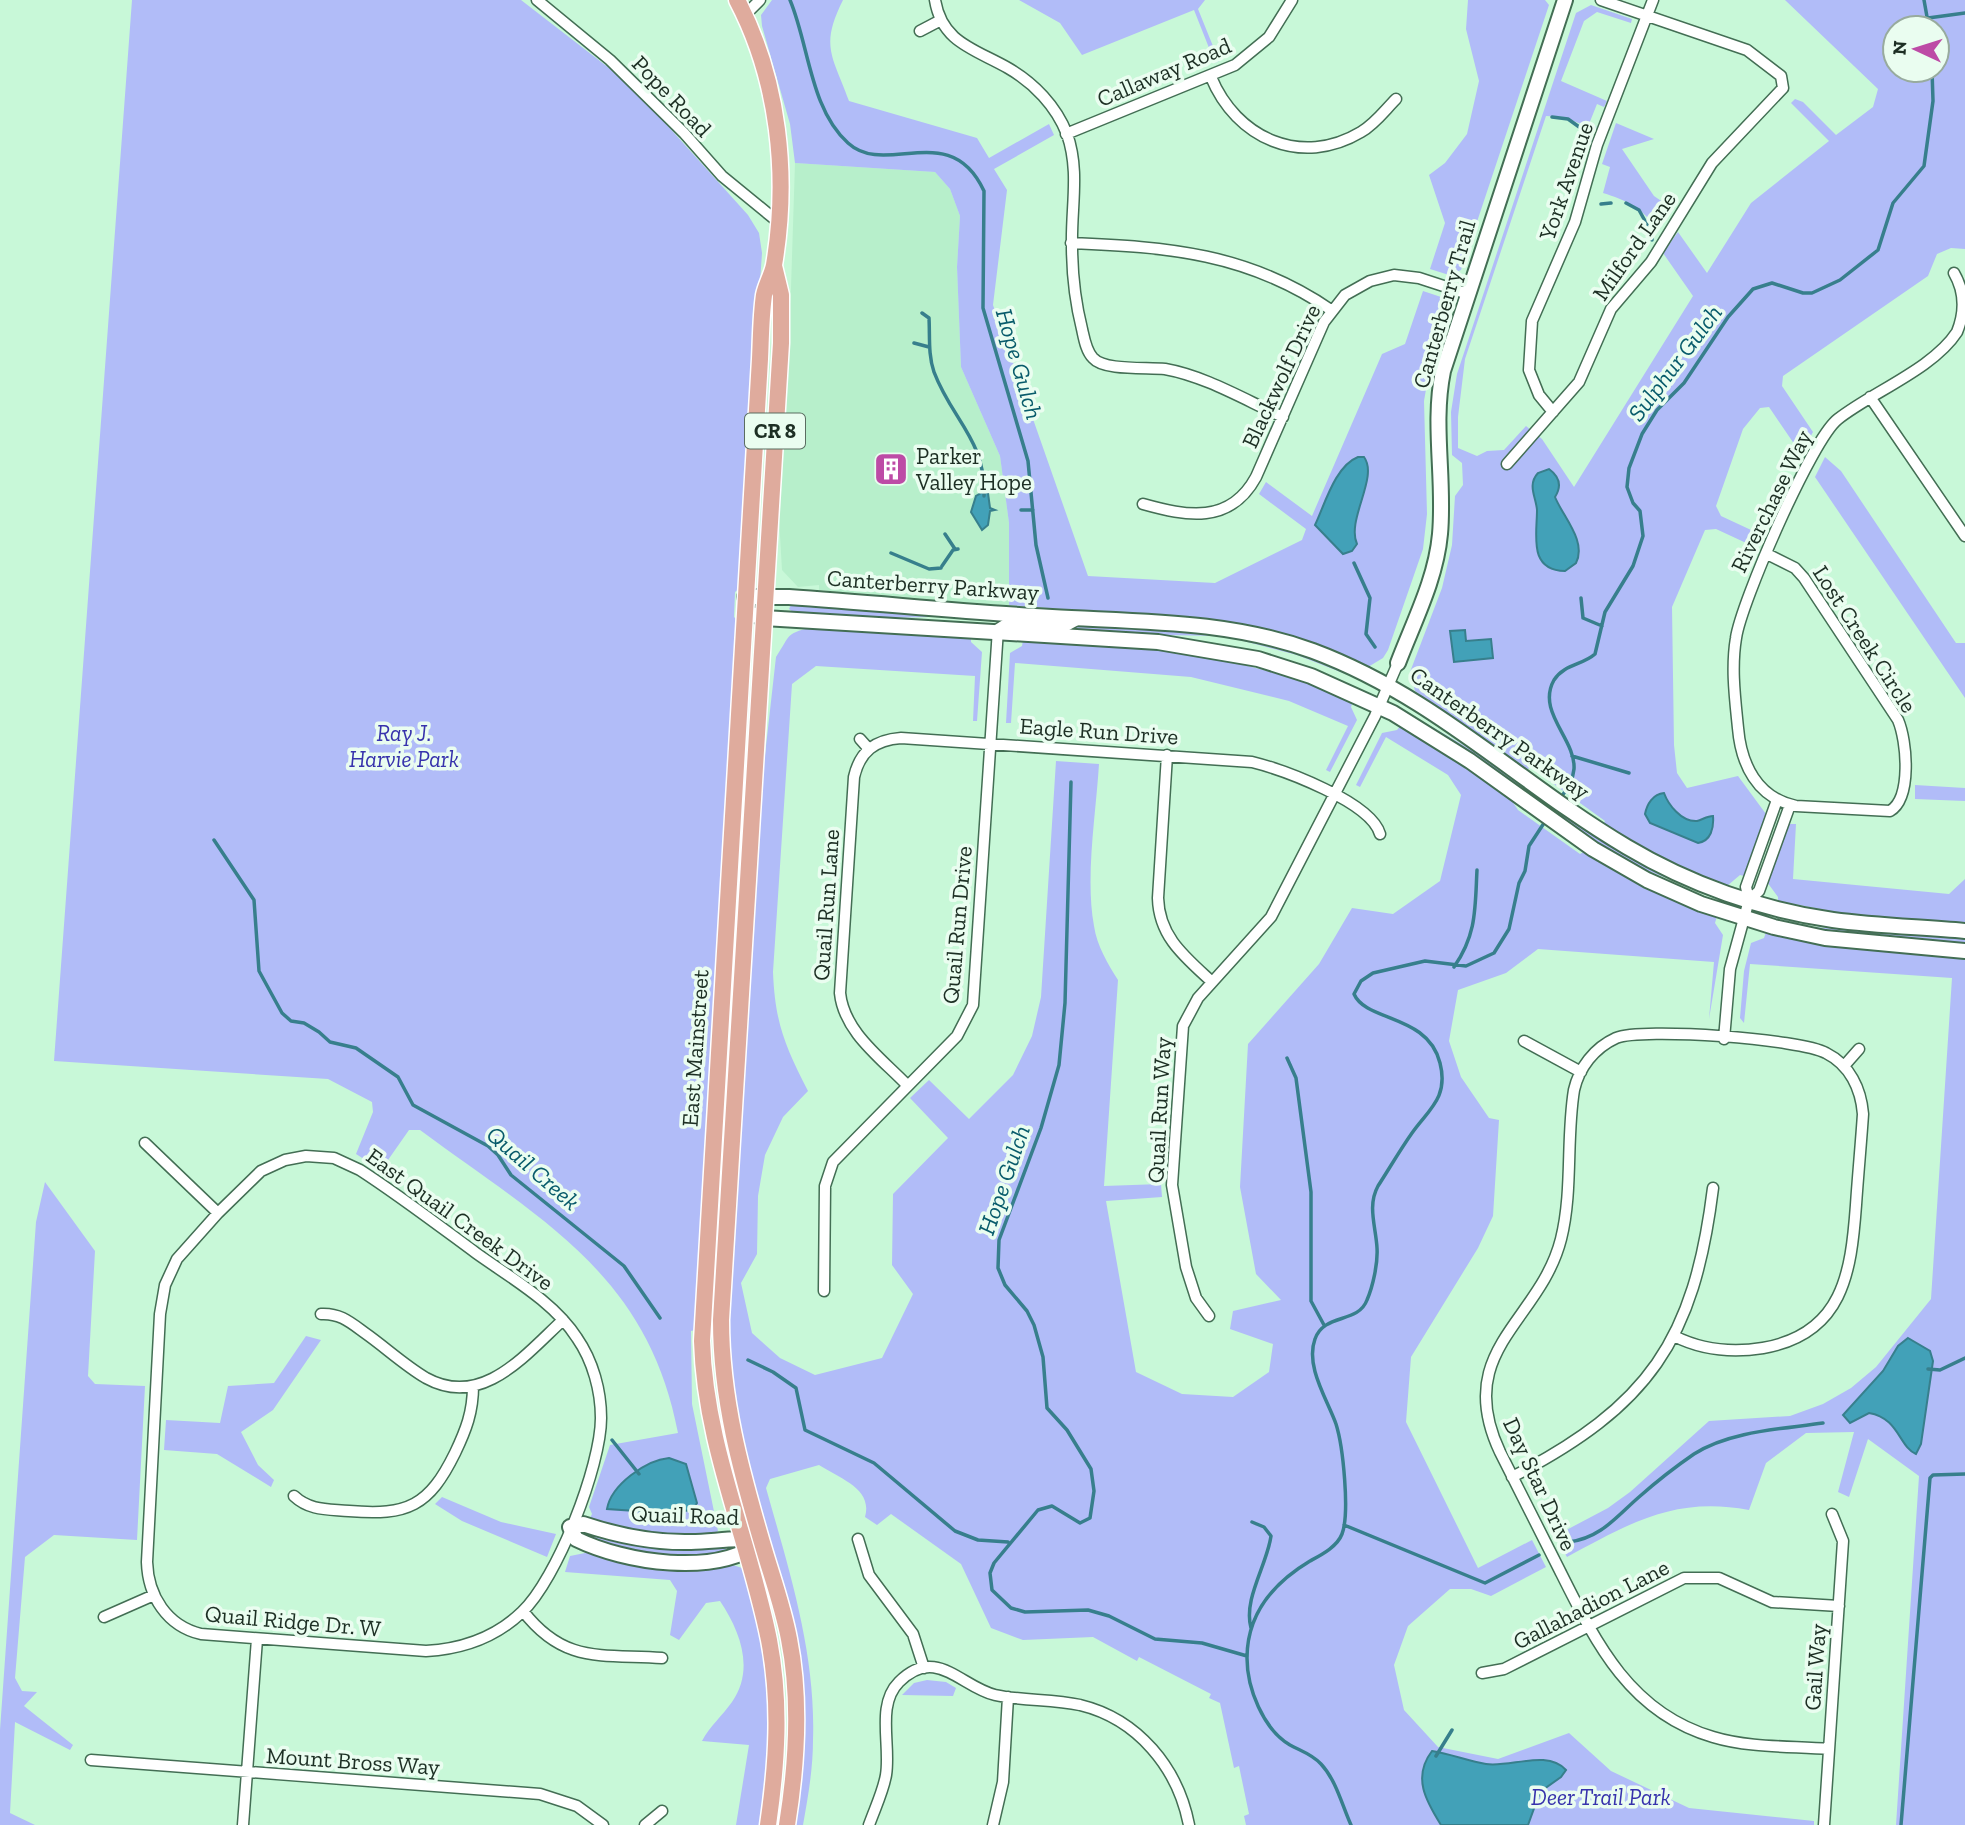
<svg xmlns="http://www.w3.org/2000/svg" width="1965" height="1825" viewBox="0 0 1965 1825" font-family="'Zilla Slab',serif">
	<rect width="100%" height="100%" fill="#c8f8d8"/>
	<path fill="#b7efcb" d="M795 163 935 172 950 189 960 216 957 267 961 367 1000 456 1009 523V605H975L819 590V585L798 587 782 570 778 501 791 288Z"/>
	<path fill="#b1bcf8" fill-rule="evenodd" d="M132 0H521L609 68 648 104 748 215 759 233 762 253 739 589 735 592 734 617 737 620 695 1330 691 1331 692 1404 718 1531 712 1535 656 1536 590 1518 592 1514 589 1507 610 1445 678 1433C648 1274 540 1219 420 1130H409L381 1170 356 1154 373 1112 372 1102 328 1079 54 1061Z
		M772 0H843C820 46 832 55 849 101L977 138 989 158 1049 124 1054 135 994 169 1007 190 993 305 1088 576 1215 583 1302 540 1306 529 1259 494 1266 482 1312 516 1382 354 1405 344 1423 291 1441 297 1447 309 1432 355 1424 401 1427 514 1423 549 1388 650 1383 658 1368 667 1280 634 1235 623 1009 605V523L1000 456 961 367 957 267 960 216 950 189 935 172 795 163 790 124 762 26 761 15Z
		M1019 0H1205L1198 9 1219 61 1215 63 1194 10 1082 55 1060 23Z
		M1468 0H1545L1549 5 1461 270 1449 275 1430 269 1445 223 1429 175 1445 163 1467 134 1479 81 1466 29Z
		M1785 0H1965V249L1951 248 1937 254 1928 276 1783 376 1782 386 1813 432 1801 454 1769 407 1760 408 1743 429 1716 506 1721 516 1764 536 1757 548 1716 529 1705 530 1672 607 1674 745 1677 773 1687 788 1738 776 1766 814 1744 876 1740 875 1727 886 1666 861 1603 825 1605 821 1530 767 1527 770 1415 691 1410 672 1442 588 1452 545 1455 496 1463 485 1462 463 1452 455 1451 412 1457 374 1576 13 1591 5 1632 19 1631 23 1597 12 1584 21 1561 81 1607 101 1604 107 1597 104 1589 124 1597 127 1593 129 1564 117 1546 116 1465 359 1458 417V448L1477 456 1487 451 1504 450 1526 426 1542 439 1574 487 1693 296 1663 253 1678 232 1707 273 1751 203 1829 141 1791 103 1795 99 1803 102 1836 135 1873 107 1878 89ZM1895 28H1937V70H1895Z
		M1616 123 1654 139 1622 149 1654 196 1673 209 1671 213 1665 210 1655 226C1640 207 1626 200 1603 193L1610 167 1602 164Z
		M1825 457 1841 471 1956 643H1965V698L1815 477Z
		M791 605 976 616 883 618 793 612 789 609Z
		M817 626 971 636V642L982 652 977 721H973L975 676 816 666 792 684 773 972C775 1023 785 1046 808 1091L783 1117 765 1155 758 1196 757 1254 741 1283 752 1333 780 1358 815 1375 882 1358 913 1294 892 1265 893 1194 948 1138 910 1098 929 1080 969 1119 1013 1075 1032 1036 1041 997 1056 761 1099 764C1096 814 1085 878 1094 926 1097 946 1108 964 1118 980L1104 1186 1161 1184 1162 1197 1106 1201 1136 1372 1182 1394 1233 1397 1269 1372 1273 1344 1230 1329 1233 1311 1281 1300 1256 1274 1240 1187 1248 1044 1319 964 1352 908 1393 914 1440 881 1461 795 1448 775 1386 737 1360 787 1356 785 1382 733 1397 730 1401 725 1462 763 1510 798 1518 810 1580 854 1585 851 1655 891 1717 916 1715 923 1723 935 1709 1019 1714 962 1538 949 1506 973 1458 990 1449 1041 1461 1077 1489 1118 1499 1120 1493 1216 1478 1248 1411 1357 1406 1422 1478 1568 1532 1540 1546 1567 1491 1596 1471 1589H1450L1408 1626 1394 1665 1404 1710 1438 1747 1498 1759 1569 1733 1611 1771 1689 1808 1814 1821V1825H1246L1244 1816 1249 1814 1239 1766 1234 1768 1220 1703 1209 1698 1211 1694 1139 1657 1137 1661 1093 1637 1023 1640 991 1628 961 1564 891 1514 877 1525 865 1517C873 1489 841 1479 819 1465L770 1479 766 1488C789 1570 816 1653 813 1740 813 1769 808 1797 803 1825H793L803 1743 737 1418 729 1352 727 1311 757 826 776 657C792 633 784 634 817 626Z
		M1020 627C1084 629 1149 623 1212 632 1266 639 1315 659 1365 679L1366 682 1297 655 1225 636 1160 635Z
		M1023 640C1144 647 1239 652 1353 701L1351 707 1357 720 1330 772 1326 770 1348 726 1289 701 1191 677 1015 663 1011 723H1006L1010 653 1022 646Z
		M1403 710 1499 766 1608 844 1722 899 1635 866 1596 844Z
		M1915 785 1965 788V801L1915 799Z
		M1787 824H1796L1793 879 1949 894 1965 879V925L1862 917 1778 901V897L1767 882Z
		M1766 916 1812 927 1965 938V945L1841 935Z
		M1766 932 1846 948 1965 958V1825H1896L1919 1476 1868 1439 1849 1497 1838 1492 1854 1432 1806 1433 1766 1463 1749 1510C1675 1496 1630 1523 1567 1557L1555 1536 1608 1508 1630 1492 1709 1421 1790 1416 1823 1404 1851 1388 1876 1367 1931 1299 1952 978 1750 964 1744 1023 1740 1018 1744 971 1751 943 1764 938Z
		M45 1182 95 1251 88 1376 95 1384 145 1386 137 1540 54 1535 25 1557 15 1678 22 1691 37 1692 24 1706 73 1745 70 1750 15 1722 10 1813 35 1825H0V1730L36 1222Z
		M306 1336 321 1340 273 1410 241 1432 258 1465 274 1480 271 1487 217 1454 164 1450 166 1420 220 1423 228 1386 274 1383Z
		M442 1497 501 1522 556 1534 547 1557 462 1521 435 1504Z
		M586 1532 725 1546 726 1550C693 1569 618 1550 585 1537Z
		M590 1552 730 1564 742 1568C779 1642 771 1746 761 1825H736L749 1745 702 1741C710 1726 722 1716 732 1702 755 1669 740 1631 720 1601L706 1603 679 1640 670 1635 677 1591 670 1580 565 1572 570 1556Z
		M927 1680 946 1682 956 1688 953 1696 902 1695 914 1683Z"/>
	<path fill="#42a1b8" stroke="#377f8c" stroke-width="2" d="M1358 457H1364C1379 477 1346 520 1357 544L1352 551 1343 554 1315 525C1325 504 1335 466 1358 457Z
		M1549 469C1560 477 1562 486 1555 497 1563 517 1587 541 1576 563L1565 571C1528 570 1537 535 1537 510 1536 497 1527 485 1538 473Z
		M983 492 988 493 990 508 995 510 990 511 988 525 982 530 971 512 976 496Z
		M1465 630 1466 641 1491 639 1493 658 1454 662 1450 631Z
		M1664 793C1668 804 1681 822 1697 821 1702 820 1707 816 1713 816 1714 828 1711 841 1698 843L1650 823 1645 814C1647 804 1653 794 1664 793Z
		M1908 1338 1930 1351 1933 1361 1921 1444 1916 1454C1899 1447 1899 1418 1869 1413L1850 1423 1843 1415 1883 1371 1898 1346Z
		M669 1458 686 1464 697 1503 692 1510 666 1513 607 1509C611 1485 646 1460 669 1458Z
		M1432 1751C1451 1754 1468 1761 1486 1764 1510 1768 1547 1749 1566 1770L1561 1777 1540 1792 1528 1825H1441C1426 1801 1412 1777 1432 1751Z"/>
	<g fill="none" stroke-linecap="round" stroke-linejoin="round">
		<path stroke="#377f8c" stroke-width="3.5" d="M790 0C809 45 810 109 848 143 886 178 950 118 984 191L983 308 1028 461 1036 545 1048 598
			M1924 0 1929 28
			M1928 18 1965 13
			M1552 117 1568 119 1582 129
			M1584 132 1592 140
			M1626 203 1639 210 1650 230
			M1601 204 1611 203
			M1652 231V240
			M922 313 929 318C930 336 928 355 934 372 952 420 986 440 984 496
			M914 343 929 347
			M1021 510H1033
			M945 534 955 549
			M891 553 929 569 941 568
			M1354 563 1370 598 1366 634 1375 647
			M942 566 953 550 958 549
			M1581 598 1583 618 1602 626
			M1572 756 1629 773
			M1071 782 1065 1003 1059 1065 1041 1128 999 1240 998 1268 1005 1285 1027 1311 1034 1325 1043 1357 1047 1408 1067 1430 1091 1469 1094 1491 1090 1518 1080 1523 1052 1506 1038 1510 994 1563 990 1573 992 1590 1011 1608 1025 1612 1088 1610 1109 1616 1155 1639 1202 1643 1247 1656
			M1560 799C1566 790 1573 781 1574 769 1576 739 1536 712 1554 680 1564 664 1583 665 1595 654L1605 612 1633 566 1643 536 1640 511 1633 503 1627 487 1629 468 1642 434 1657 410 1684 383 1728 317 1753 289 1772 283 1803 293H1812L1840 280 1878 250 1893 203 1924 166 1933 101 1932 70
			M214 840 254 900 259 971 282 1013 291 1021 304 1023 319 1032 330 1042 356 1048 398 1077 413 1105 488 1146 498 1155 511 1175 624 1266 660 1318
			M1454 967C1477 934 1475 908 1477 870
			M1287 1058 1296 1078 1311 1192V1301L1324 1325
			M748 1360 773 1372 796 1388 805 1430 874 1463 955 1531 978 1540 1008 1542
			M1928 1369 1940 1370 1965 1358
			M612 1440 639 1474
			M1344 1525 1485 1583 1539 1555
			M1569 1542C1601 1538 1617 1516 1639 1497 1656 1482 1675 1467 1694 1454 1730 1431 1782 1429 1823 1423
			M1251 1628C1243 1599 1267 1565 1271 1536L1264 1527 1252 1522
			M1436 1756 1452 1730
			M1351 1825C1342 1805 1336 1780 1321 1764 1312 1754 1301 1751 1290 1745 1263 1729 1247 1688 1247 1658 1247 1613 1275 1582 1310 1561 1321 1555 1337 1547 1342 1534 1350 1513 1343 1446 1336 1424 1327 1399 1305 1366 1315 1339 1324 1313 1358 1324 1367 1300 1373 1286 1378 1263 1377 1248 1376 1227 1367 1206 1378 1186 1389 1169 1400 1150 1412 1133 1428 1110 1449 1098 1440 1063 1428 1014 1366 1022 1354 994L1361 981 1373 973 1425 961 1466 966 1494 953 1509 929 1519 883 1525 871 1529 846 1546 820
			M1901 1825 1930 1478 1933 1475 1965 1474"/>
		<g stroke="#436e54" stroke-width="13">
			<path id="street" d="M537 0 610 60 684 133 722 176 777 221
				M935 0C942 43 975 49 1008 68 1034 83 1056 106 1067 134 1080 171 1071 207 1072 245 1072 273 1075 301 1082 329 1084 338 1086 351 1093 358 1104 371 1147 367 1165 369 1205 376 1245 400 1283 417
				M745 15 760 0
				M920 31 941 20
				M1211 77C1236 138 1301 168 1361 132 1375 124 1385 110 1396 99
				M1066 134 1235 65 1269 37 1292 0
				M1071 243C1168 247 1248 253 1331 310
				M1870 397 1965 536
				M1553 412 1539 395 1529 370 1532 321 1575 222 1597 145 1653 0
				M1507 464 1579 382 1611 309 1651 262 1712 163 1783 88 1781 76 1747 50 1601 0
				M1143 504C1186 516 1230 525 1256 477L1324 322 1345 295 1370 281 1394 275 1419 278 1468 294
				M1767 554 1795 568 1804 578 1898 720C1907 741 1912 798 1890 811L1796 806C1757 798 1741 764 1738 728 1735 698 1731 668 1736 638 1741 603 1812 439 1838 419 1872 392 1933 369 1957 332 1965 312 1965 292 1954 273
				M860 739 868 748
				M1167 755 1158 898C1159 937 1185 957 1212 982
				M1749 900 1759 891 1790 805
				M1724 1039 1730 969 1749 900 1746 887 1777 800
				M1524 1041 1581 1072
				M1844 1066 1859 1049
				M907 1085C881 1058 844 1032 840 993L854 777C860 751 875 740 901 738L1252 762C1284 770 1371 802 1380 834
				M145 1143 218 1213
				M306 1156 334 1158 360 1170C400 1196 438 1225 476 1253 511 1278 554 1302 577 1338 593 1361 601 1391 601 1418 601 1466 557 1579 522 1612 496 1637 462 1649 426 1651L201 1634C167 1626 148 1596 147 1562L160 1314 165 1285 177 1259 218 1213 261 1171 285 1160Z
				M824 1291 825 1186 833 1162 957 1036 973 1005 998 629 1006 624 1064 627 1077 620
				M321 1314C340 1313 350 1322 365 1333 385 1347 404 1365 426 1378 482 1409 525 1355 563 1320
				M1209 1316 1196 1298 1186 1267 1172 1185 1183 1026 1198 998 1271 917 1375 716 1398 663
				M1674 1336C1702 1350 1732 1353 1763 1348 1843 1334 1851 1273 1856 1205 1858 1175 1861 1144 1863 1114 1861 1089 1850 1065 1826 1053 1801 1039 1642 1027 1616 1038 1594 1048 1579 1068 1574 1090 1566 1139 1573 1191 1561 1239 1540 1322 1452 1350 1500 1452 1520 1492 1540 1532 1560 1571 1596 1643 1630 1713 1713 1737 1749 1748 1792 1746 1829 1749
				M1512 1477C1649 1406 1694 1341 1713 1188
				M294 1496C310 1511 328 1509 349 1511 408 1516 429 1506 455 1453 466 1430 473 1412 473 1386
				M858 1539 869 1575 913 1634 924 1668
				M523 1611C564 1664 601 1654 662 1658
				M104 1617 154 1595
				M1482 1673 1504 1669 1684 1578H1719L1772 1602 1839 1606
				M91 1760 540 1794 577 1806 603 1825
				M243 1825 257 1639
				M645 1825 662 1811
				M869 1825C875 1808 883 1792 886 1775 891 1745 876 1705 899 1682 936 1645 961 1687 995 1695 1023 1701 1052 1699 1080 1705 1138 1719 1178 1768 1189 1825
				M993 1825 1003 1782 1008 1697
				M1824 1825 1843 1541 1832 1514"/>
		</g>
		<g stroke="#436e54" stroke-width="18">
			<path id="secondary" d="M745 597H789C877 603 964 612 1052 617 1141 622 1228 620 1313 651 1436 697 1517 782 1627 847 1689 884 1762 910 1833 920 1877 926 1921 927 1965 931
				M745 612 764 618 1158 642 1258 659 1311 676 1393 713 1470 761 1593 849 1647 880 1701 904 1774 927 1825 938 1965 951
				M1398 663C1414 621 1436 579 1440 534 1445 479 1432 425 1443 371L1565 0
				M583 1524C619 1536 653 1543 691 1542 716 1542 737 1536 761 1542 716 1577 625 1563 576 1539L570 1527Z"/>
		</g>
		<g stroke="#fff" stroke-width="19">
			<path id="primary" d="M737 0C779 80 789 176 774 265 772 275 766 285 764 295 761 316 761 338 760 359L702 1341C705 1446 749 1539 769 1640 781 1703 777 1763 768 1825
				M774 266 781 295V343L721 1320C721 1399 741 1471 763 1546 772 1577 783 1607 789 1639 801 1700 797 1763 787 1825"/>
		</g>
		<use href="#street" stroke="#fff" stroke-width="10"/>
		<use href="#secondary" stroke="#fff" stroke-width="14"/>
		<use href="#primary" stroke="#dfab9d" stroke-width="16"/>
	</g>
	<defs>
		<g id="building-square" transform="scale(1.75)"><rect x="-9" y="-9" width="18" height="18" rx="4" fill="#bd4ba6" stroke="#eafdf0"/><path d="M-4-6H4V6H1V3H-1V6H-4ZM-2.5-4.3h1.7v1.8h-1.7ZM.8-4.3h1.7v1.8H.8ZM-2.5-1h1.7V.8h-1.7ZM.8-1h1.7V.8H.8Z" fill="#fff"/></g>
	</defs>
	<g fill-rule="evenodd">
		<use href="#building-square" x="891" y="469"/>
	</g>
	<g text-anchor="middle" stroke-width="7" stroke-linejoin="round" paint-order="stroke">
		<rect fill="#eafdf0" stroke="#5a6d61" stroke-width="2" x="745" y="413.5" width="60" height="35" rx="5"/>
		<g font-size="21" font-weight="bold" fill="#1d2f24">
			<text x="775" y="438">CR 8</text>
		</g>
		<g font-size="23" fill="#1d2f24" stroke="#eafdf0">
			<text transform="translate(1164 72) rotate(-23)" y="8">Callaway Road</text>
			<text transform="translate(672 96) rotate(46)" y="8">Pope Road</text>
			<text transform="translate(1566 181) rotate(-71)" y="8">York Avenue</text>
			<text transform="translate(1634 246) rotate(-55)" y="8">Milford Lane</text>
			<text transform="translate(1444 304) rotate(-74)" y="8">Canterberry Trail</text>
			<text transform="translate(1281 376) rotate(-65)" y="8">Blackwolf Drive</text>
			<text transform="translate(1771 501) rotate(-64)" y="8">Riverchase Way</text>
			<text transform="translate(933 585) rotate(4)" y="8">Canterberry Parkway</text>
			<text transform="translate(1865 639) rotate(57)" y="8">Lost Creek Circle</text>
			<text transform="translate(1099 731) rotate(4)" y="8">Eagle Run Drive</text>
			<text transform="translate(1500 733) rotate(35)" y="8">Canterberry Parkway</text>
			<text transform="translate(826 905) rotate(-86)" y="8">Quail Run Lane</text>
			<text transform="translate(957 925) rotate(-85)" y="8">Quail Run Drive</text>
			<text transform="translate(695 1048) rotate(-86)" y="8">East Mainstreet</text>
			<text transform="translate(1159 1110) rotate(-87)" y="8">Quail Run Way</text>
			<text transform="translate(460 1219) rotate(36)" y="8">East Quail Creek Drive</text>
			<text transform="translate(1540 1484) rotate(65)" y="8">Day Star Drive</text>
			<text transform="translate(685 1515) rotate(2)" y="8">Quail Road</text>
			<text transform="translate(1591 1604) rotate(-27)" y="8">Gallahadion Lane</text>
			<text transform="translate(293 1621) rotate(5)" y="8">Quail Ridge Dr. W</text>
			<text transform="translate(1815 1667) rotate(-86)" y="8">Gail Way</text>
			<text transform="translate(353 1761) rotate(4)" y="8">Mount Bross Way</text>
		</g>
		<g font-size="23" fill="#1d2f24" stroke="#eafdf0" text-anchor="start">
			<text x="916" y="464">Parker<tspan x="916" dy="26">Valley Hope</tspan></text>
		</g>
		<g font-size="23" font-style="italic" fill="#3732ac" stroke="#eafdf0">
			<text x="404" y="741">Ray J.<tspan x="404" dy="26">Harvie Park</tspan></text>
			<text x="1601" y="1805">Deer Trail Park</text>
		</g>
		<g font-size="24" font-style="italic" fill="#085b6b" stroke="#eafdf0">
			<text transform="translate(1675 363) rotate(-53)" y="8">Sulphur Gulch</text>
			<text transform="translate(1019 364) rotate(74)" y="8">Hope Gulch</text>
			<text transform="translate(533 1168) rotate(41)" y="8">Quail Creek</text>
			<text transform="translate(1004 1180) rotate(-71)" y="8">Hope Gulch</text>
		</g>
	</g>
	<g transform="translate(1916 49) rotate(274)"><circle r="33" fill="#eafdf0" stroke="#98ab9e" stroke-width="2"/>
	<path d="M0-5L12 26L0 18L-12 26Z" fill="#bd4ba6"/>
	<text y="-10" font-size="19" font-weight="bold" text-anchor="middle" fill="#1d2f24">N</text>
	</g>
</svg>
